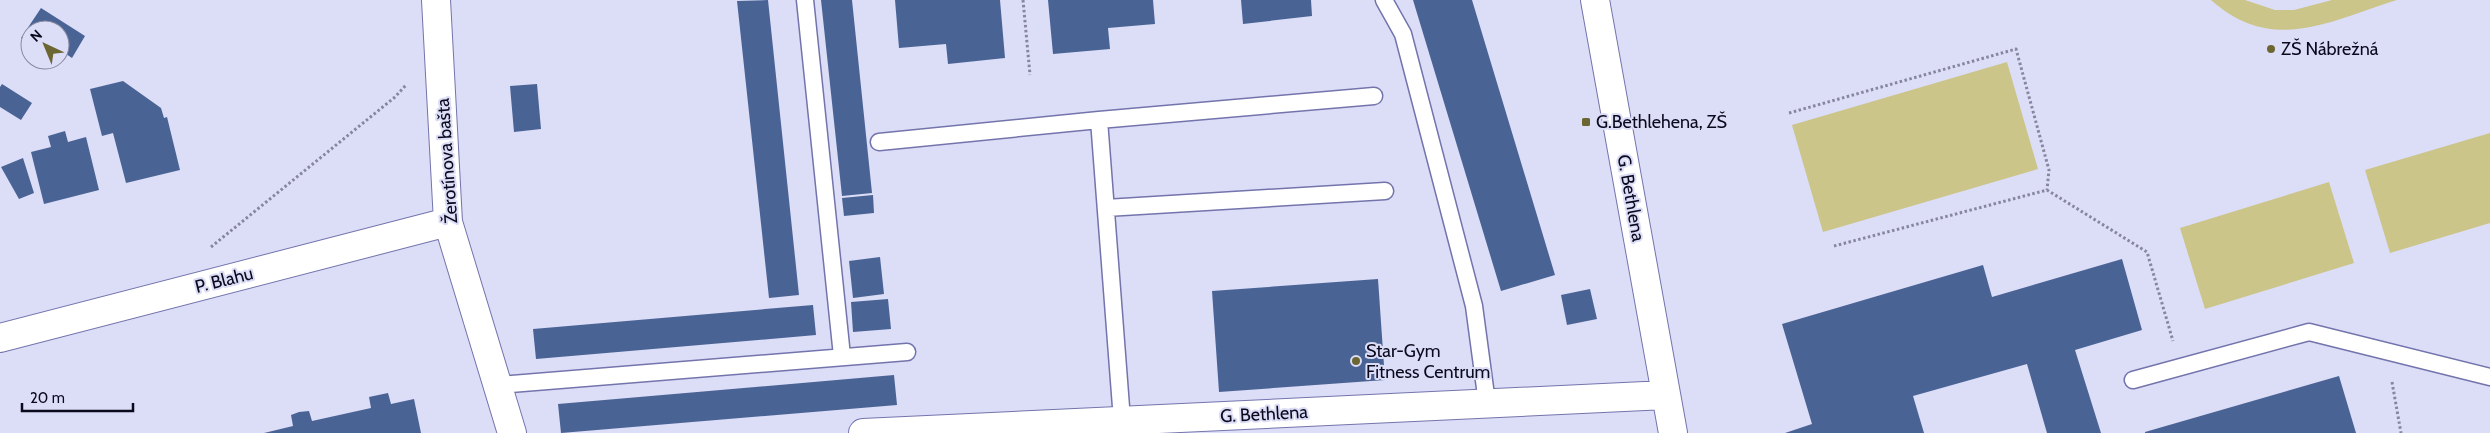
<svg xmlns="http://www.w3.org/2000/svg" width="2490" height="433" viewBox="0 0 2490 433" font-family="Cabin,sans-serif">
	<rect width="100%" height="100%" fill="#dcddf7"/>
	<path fill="#cbc589" d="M2211 0H2245L2275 10H2294L2332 0H2397C2329 21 2273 55 2211 0Z
		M2007 62 2038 169 1823 232 1792 125Z
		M2490 133V223L2390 253 2365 170Z
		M2329 182 2354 263 2205 309 2180 228Z"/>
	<path fill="#4a6395" d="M768 0 799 295 769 298 737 1Z
		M821 0H852L872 193 842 196Z
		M895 0H1000L1005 58 948 64 946 44 899 48Z
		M1048 0H1153L1155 24 1108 28 1110 49 1053 54Z
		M1241 0H1311L1312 16 1243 24Z
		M1413 0H1472L1555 275 1501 291Z
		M41 8 85 36 72 58 60 50V30H30V43L21 38Z
		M123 81 161 108 164 118 167 117 180 170 126 183 113 133 102 136 90 89Z
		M2 84 32 103 21 120 0 107V87Z
		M537 84 541 129 514 132 510 86Z
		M65 131 68 142 86 137 99 190 44 204 31 152 51 147 48 136Z
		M23 158 34 193 19 199 1 167Z
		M873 195 874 213 844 216 842 198Z
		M880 257 884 294 853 298 849 261Z
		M2122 259 2142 330 2075 350 2101 433H2047L2027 364 1913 396 1924 433H1785L1812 424 1782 324 1983 265 1992 297Z
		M1378 279 1385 380 1219 392 1212 291Z
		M1590 289 1597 319 1567 325 1561 295Z
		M888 299 891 329 853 332 851 302Z
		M813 305 816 335 536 359 533 329Z
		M894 375 897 405 561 433 558 404Z
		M2339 376 2356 433H2145V432Z
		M388 393 391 404 414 399 421 433H264L293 426 291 415 299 412 309 411 312 421 371 408 369 397Z"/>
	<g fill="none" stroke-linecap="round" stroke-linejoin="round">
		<g stroke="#7374ac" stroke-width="19">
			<path id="service" d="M805 0 842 356
				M1384 0 1403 34 1474 306 1487 403
				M1099 120 1374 96
				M879 142 1099 120 1122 420
				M1106 208 1385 191
				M2133 380 2309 332 2490 377
				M499 385 907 352"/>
		</g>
		<g stroke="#7374ac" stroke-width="30">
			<path id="minor" d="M436 0 448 222 512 433
				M1595 0 1673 433
				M0 338 448 222
				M863 433 1666 395"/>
		</g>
		<path stroke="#87869e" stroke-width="3" stroke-dasharray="2.5 2.5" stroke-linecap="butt" d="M1023 0 1030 75
			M1789 113 2016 49 2049 170 2047 190
			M1834 246 2047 190 2147 252 2173 341
			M211 247 395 97 406 85
			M2392 382 2401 433"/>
		<use href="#service" stroke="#fff" stroke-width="16"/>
		<use href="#minor" stroke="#fff" stroke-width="28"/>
	</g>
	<g fill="#6c6633" stroke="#dcddf7" stroke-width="2">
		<circle cx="2271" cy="49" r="5"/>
		<rect x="1581" y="117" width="10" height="10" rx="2.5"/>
		<circle cx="1356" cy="361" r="5"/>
	</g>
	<g text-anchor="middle" stroke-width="4" stroke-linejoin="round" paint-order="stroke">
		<g font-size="18" fill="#0b091e" stroke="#dcddf7" text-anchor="start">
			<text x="2281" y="55">ZŠ Nábrežná</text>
			<text x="1596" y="128">G.Bethlehena, ZŠ</text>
			<text x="1366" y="357">Star-Gym<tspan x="1366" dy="21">Fitness Centrum</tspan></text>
		</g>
		<g font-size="18" fill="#0b091e" stroke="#dcddf7">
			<text transform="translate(447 161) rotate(-94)" y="6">Žerotínova bašta</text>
			<text transform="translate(1631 198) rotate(80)" y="6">G. Bethlena</text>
			<text transform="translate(224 280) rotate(-14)" y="6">P. Blahu</text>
			<text transform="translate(1264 414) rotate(-3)" y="6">G. Bethlena</text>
		</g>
	</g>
	<g transform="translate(45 45) rotate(316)"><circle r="24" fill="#dcddf7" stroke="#8888a0"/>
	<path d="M0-4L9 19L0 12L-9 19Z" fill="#6c6633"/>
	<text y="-8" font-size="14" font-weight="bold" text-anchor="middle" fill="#0b091e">N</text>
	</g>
	<path d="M22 403v8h111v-8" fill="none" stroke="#0b091e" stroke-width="2.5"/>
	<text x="30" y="403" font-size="15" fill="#0b091e" stroke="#dcddf7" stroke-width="4" paint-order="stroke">20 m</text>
</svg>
